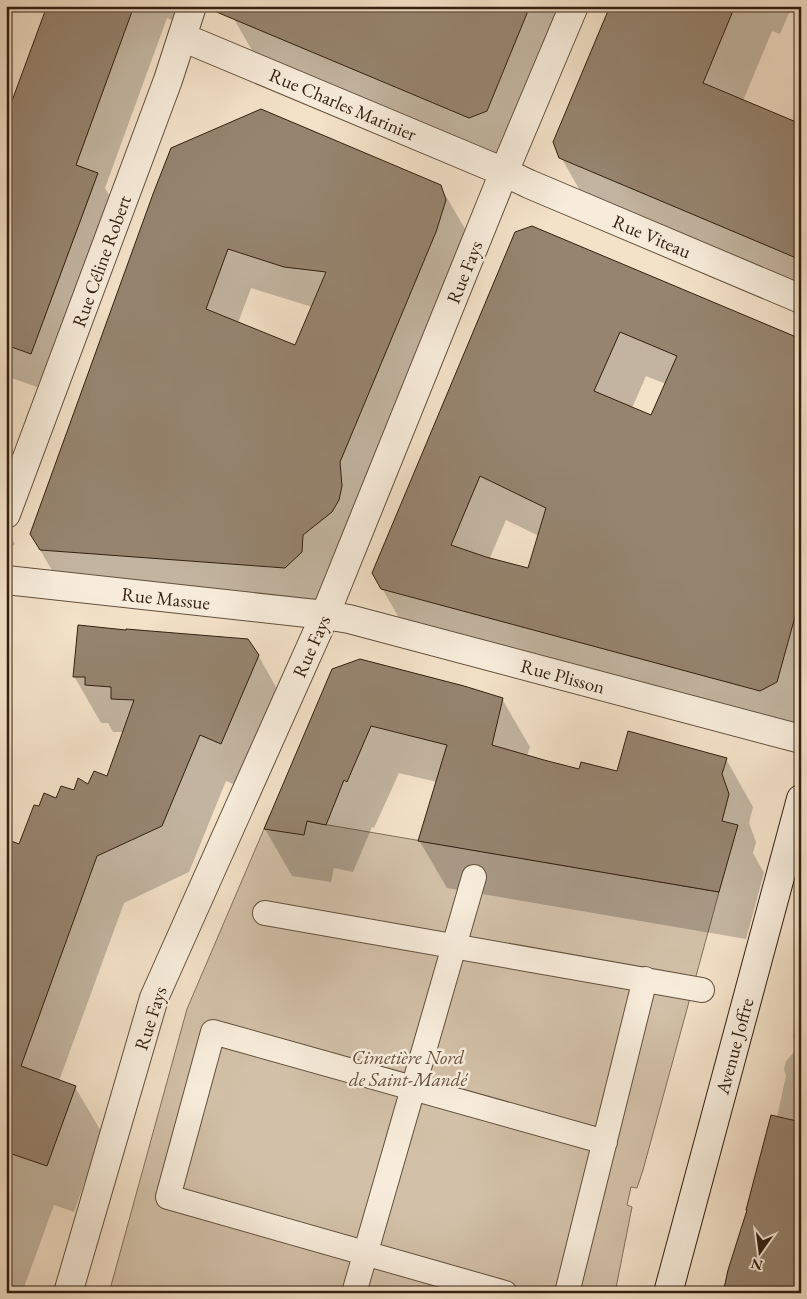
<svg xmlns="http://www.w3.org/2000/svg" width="807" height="1299" viewBox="0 0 807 1299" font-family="'EB Garamond',serif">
	<rect width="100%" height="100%" fill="#f3e1c8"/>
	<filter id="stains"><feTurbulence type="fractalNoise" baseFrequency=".004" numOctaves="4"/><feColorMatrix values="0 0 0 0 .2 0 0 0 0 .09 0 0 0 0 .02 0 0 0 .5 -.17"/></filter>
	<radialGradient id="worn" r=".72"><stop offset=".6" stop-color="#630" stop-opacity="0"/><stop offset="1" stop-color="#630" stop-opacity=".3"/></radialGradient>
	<path fill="#d2c0a8" stroke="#82705b" d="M270 815 719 892 643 1170 637 1188 631 1187 627 1205 632 1207 615 1293H109L187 1009Z"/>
	<path fill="#0003" fill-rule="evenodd" d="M48 6H194L188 26 167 18 105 188 120 214 54 393 6 376V121Z
		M229 6H577L496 165 261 66 234 19Z
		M622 6H792L780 34 772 31 743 101 801 126V295L588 205 561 157Z
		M440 186 464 227 469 241 355 552 325 575 324 592 308 607 54 574 31 534 154 194ZM251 288 312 307 296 346 238 323Z
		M516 233 801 341V728L408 634 382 588ZM646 376 666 384 652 416 632 408ZM506 520 539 536 529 570 489 560Z
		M6 530 15 544 6 552Z
		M258 655 285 703 248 790 226 781 189 872 124 903 59 1081 75 1087 102 1133 74 1212 54 1205 22 1293H6V841L20 846 40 808 107 777 124 732H113L108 723H101L74 676Z
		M333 670 502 699 530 747 527 756 580 771 618 773 726 759 753 807 749 823 756 842 753 853 764 873 746 939 447 888 419 840 437 782 399 773 374 828 372 827 353 872 334 868 331 882 292 876 265 829Z
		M801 1008V1293H723L777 1117 786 1076 784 1069 786 1061 796 1050 793 1035Z"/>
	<path fill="#96846f" stroke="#321f0e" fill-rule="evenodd" d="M47 6H134L76 165 98 173 31 354 6 345V117Z
		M207 6H530L487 111 469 118 207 8Z
		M610 6H735L703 83 801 124V260L559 158 553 142Z
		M261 109 441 185 446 200 436 232 340 462 342 486 339 500 332 512 303 535 302 552 285 568 40 550 30 534 153 194 171 148ZM228 249 284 267 326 272 295 345 206 309Z
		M532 226 801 339V595L777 682 760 691 381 589 372 573 515 232ZM620 332 677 356 651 415 594 391ZM480 476 546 508 528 568 486 557 451 545Z
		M78 625 126 630V629L248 639 259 655 221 744 200 735 162 826 97 856 21 1066 76 1086 47 1166 6 1152V839L19 844 34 805 39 806 44 793 56 798 61 786 74 790 78 778 88 784 94 771 107 776 134 700 111 699V687L85 685V677H73Z
		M360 659 464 686 503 698 492 745 544 760 579 769 581 762 617 771 628 731 727 758 722 774 729 794 722 821 738 825 719 892 418 841 447 745 371 726 347 782 344 780 326 825 307 821 304 835 264 829 332 669Z
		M771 1115 801 1122V1293H723L728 1270 747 1210H746Z"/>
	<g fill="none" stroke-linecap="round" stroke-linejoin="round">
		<g stroke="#62503c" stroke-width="26">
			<path id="lane" d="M265 913 702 990
				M354 1293 474 877
				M505 1293 168 1197 213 1032 605 1142
				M567 1293 645 979"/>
		</g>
		<g stroke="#62503c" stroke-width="30">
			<path id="street" d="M182 37 504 172 529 184 801 299
				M6 514 168 80 192 6
				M6 580 325 615 349 619 801 739
				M68 1293 154 998 325 615 504 172 574 6"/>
		</g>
		<g stroke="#321f0e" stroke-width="30">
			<path id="secondary" d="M668 1293 801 799"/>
		</g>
		<use href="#lane" stroke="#f7ecdb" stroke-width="24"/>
		<use href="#street" stroke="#f7ecdb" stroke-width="28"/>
		<use href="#secondary" stroke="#f7ecdb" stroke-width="28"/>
	</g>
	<g text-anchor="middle" stroke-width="5" stroke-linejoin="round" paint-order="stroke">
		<g font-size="19" fill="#321f0e" stroke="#f7ecdb">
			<text transform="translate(343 104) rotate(23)" y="7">Rue Charles Marinier</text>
			<text transform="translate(652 236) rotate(23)" y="7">Rue Viteau</text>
			<text transform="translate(101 261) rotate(-70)" y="7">Rue Céline Robert</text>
			<text transform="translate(464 272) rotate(-68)" y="7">Rue Fays</text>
			<text transform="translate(166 598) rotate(6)" y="7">Rue Massue</text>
			<text transform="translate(311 646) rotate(-66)" y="7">Rue Fays</text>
			<text transform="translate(563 676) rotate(15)" y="7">Rue Plisson</text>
			<text transform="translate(150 1018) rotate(-72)" y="7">Rue Fays</text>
			<text transform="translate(734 1046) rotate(-75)" y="7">Avenue Joffre</text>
		</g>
		<g font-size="19" font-style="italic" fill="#624f3c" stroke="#f7ecdb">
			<text x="408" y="1064">Cimetière Nord<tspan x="408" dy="22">de Saint-Mandé</tspan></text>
		</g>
	</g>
	<rect width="807" height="1299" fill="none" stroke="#f3e1c8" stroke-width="25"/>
	<rect x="8" y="8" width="792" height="1284" fill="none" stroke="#321f0e" stroke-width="2.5"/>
	<rect x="12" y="12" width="782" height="1274" fill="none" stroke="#321f0e"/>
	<g transform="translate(760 1252) rotate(194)" stroke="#f7ecdb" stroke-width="4" paint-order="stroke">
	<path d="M0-4L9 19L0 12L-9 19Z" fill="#321f0e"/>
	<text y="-8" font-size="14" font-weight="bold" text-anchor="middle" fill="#321f0e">N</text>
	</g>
	<rect width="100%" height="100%" filter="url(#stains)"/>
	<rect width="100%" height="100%" fill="url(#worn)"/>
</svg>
